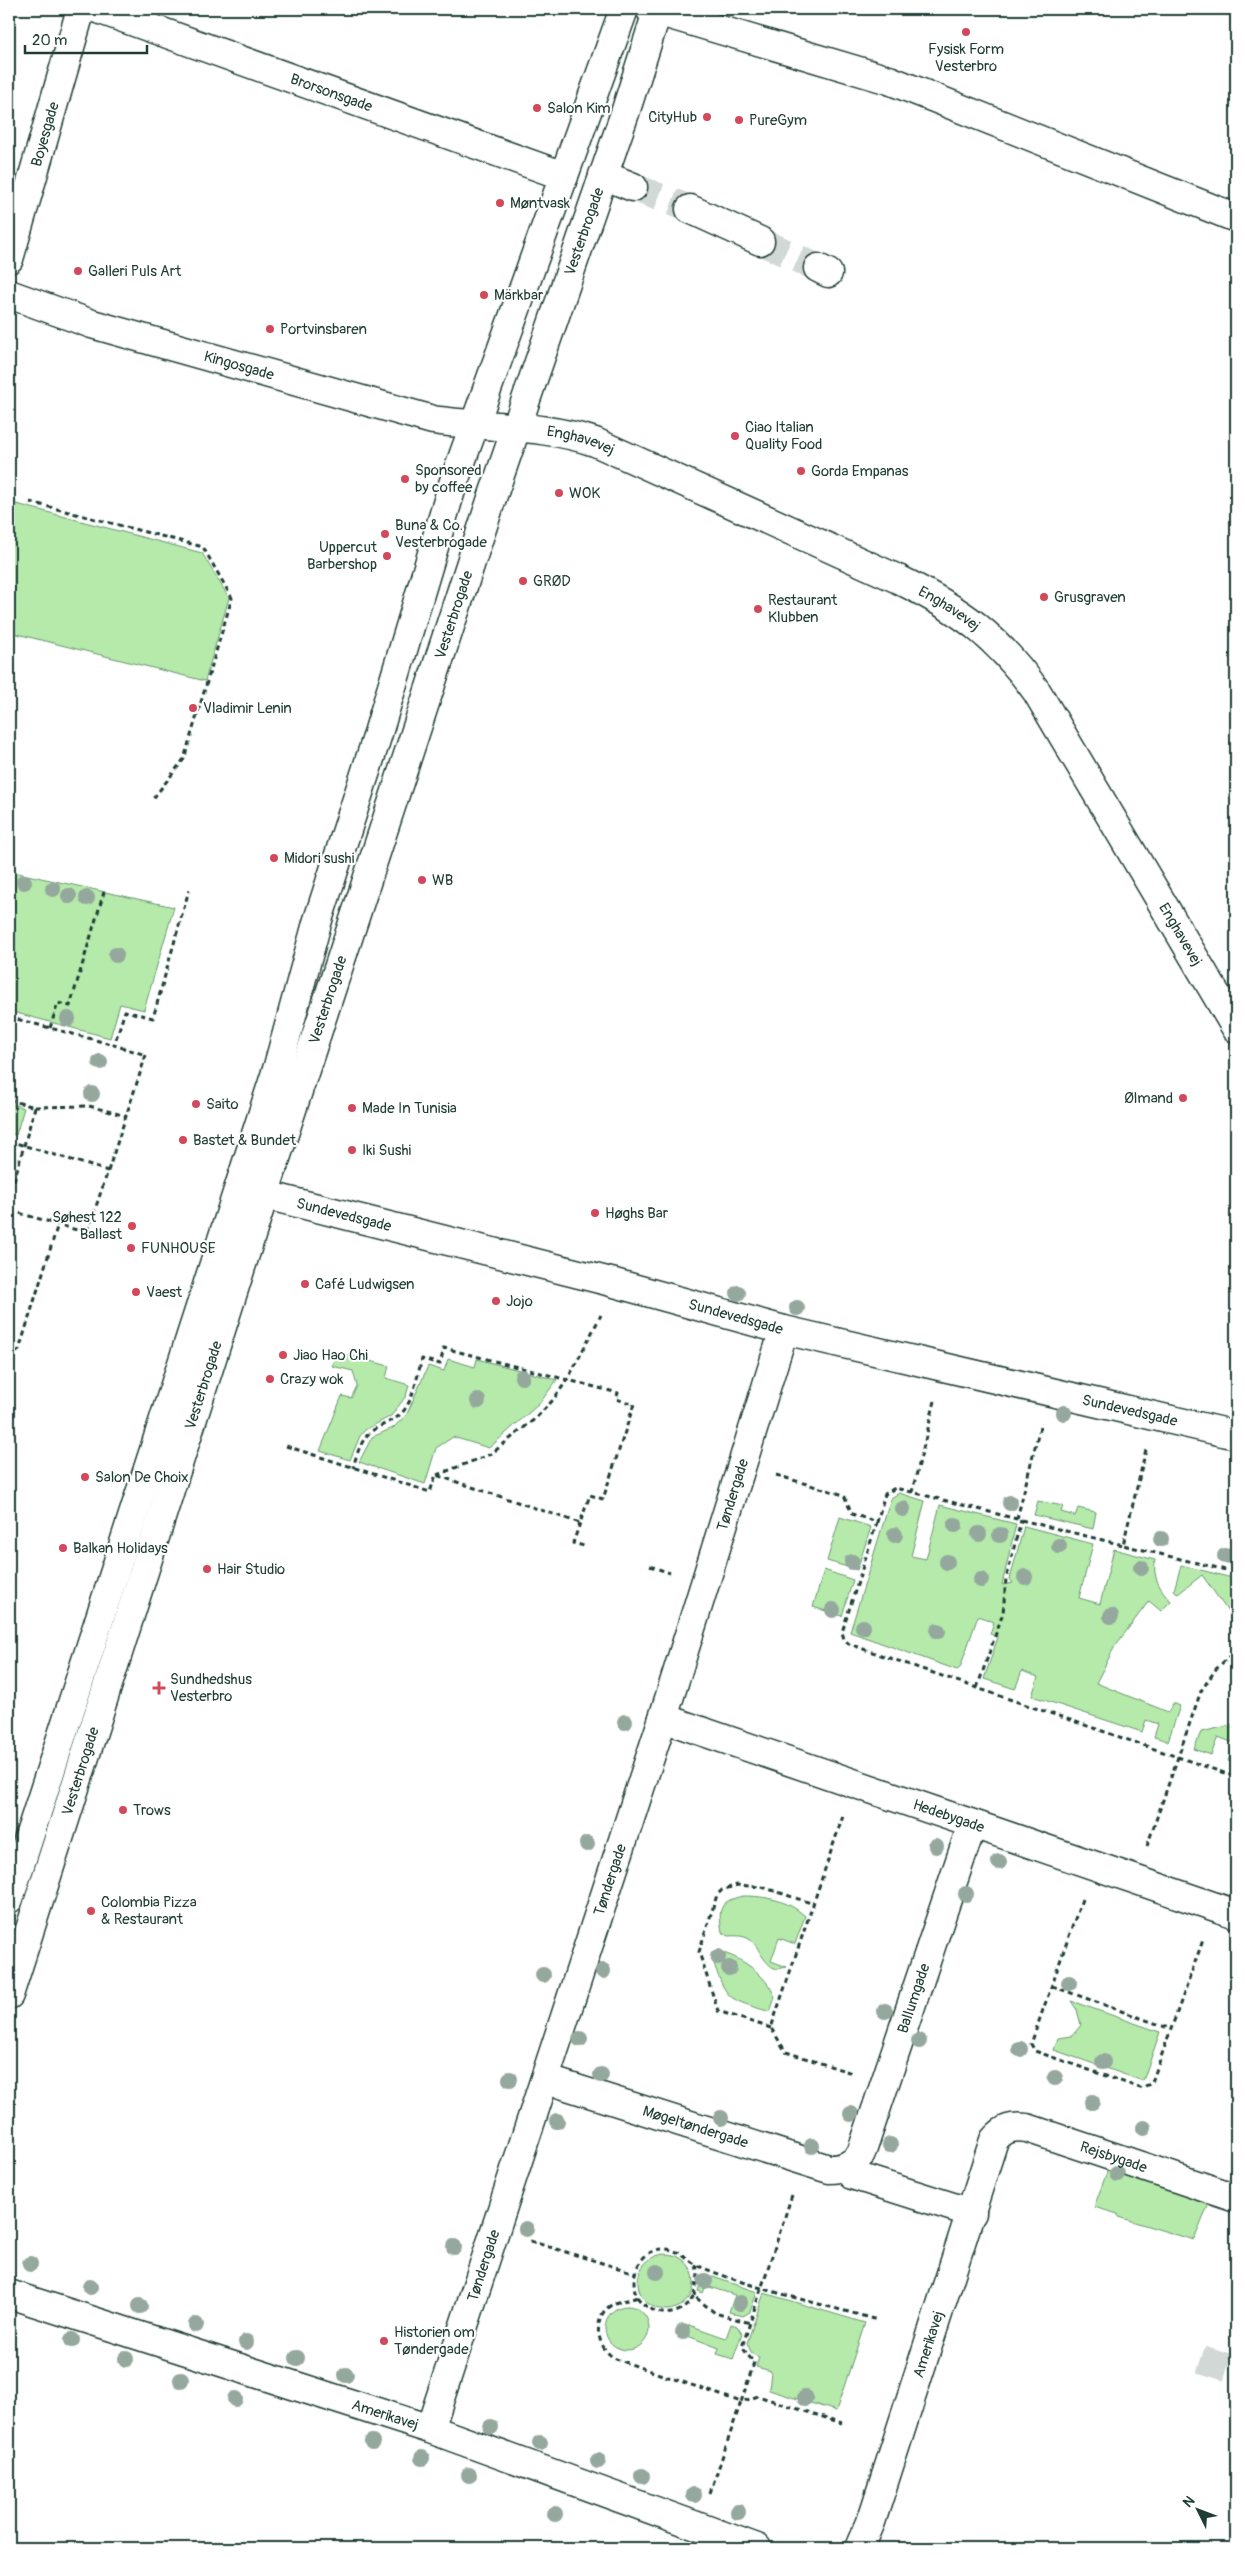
<svg xmlns="http://www.w3.org/2000/svg" width="1245" height="2557" viewBox="0 0 1245 2557" font-family="Pangolin,sans-serif">
	<rect width="100%" height="100%" fill="#fff"/>
	<filter id="ink" filterUnits="userSpaceOnUse"><feTurbulence type="fractalNoise" baseFrequency=".02" numOctaves="2"/><feDisplacementMap in="SourceGraphic" scale="10" xChannelSelector="R" yChannelSelector="G"/><feConvolveMatrix kernelMatrix="1 2 1 2 8 2 1 2 1" color-interpolation-filters="sRGB"/></filter>
	<g filter="url(#ink)">
		<path fill="#b5eaab" stroke="#6a9470" d="M9 502 202 553 229 598 205 681 9 632Z
			M9 871 174 907 144 1010 120 1004 110 1038 9 1011Z
			M9 1103 24 1108 16 1135 9 1133Z
			M337 1352 389 1366 386 1378 409 1385 406 1396 391 1416 365 1430 360 1436 350 1460 320 1451 342 1396 351 1398 357 1386 353 1371 332 1366Z
			M448 1359 475 1367 477 1359 557 1380 539 1404 489 1448 453 1437 436 1448 425 1484 359 1462 372 1437 393 1428 407 1414 428 1366 444 1371Z
			M899 1493 925 1501 911 1556 926 1559 940 1505 1016 1524 1002 1585 1013 1583 1010 1579 1024 1526 1093 1544 1079 1598 1100 1604 1114 1549 1155 1560C1153 1578 1159 1588 1171 1601L1161 1611 1149 1601 1115 1646 1096 1683 1168 1712 1173 1703 1180 1706 1168 1741 1154 1737 1158 1724 1146 1720 1142 1732 1032 1696 1038 1677 1022 1671 1015 1689 984 1679 998 1637 990 1634 994 1622 978 1616 960 1668 957 1670 850 1632 891 1498Z
			M1038 1501 1063 1506 1061 1512 1075 1516 1078 1508 1096 1512 1093 1529 1034 1515Z
			M840 1517 871 1527 857 1570 827 1561Z
			M1181 1565 1236 1579V1623L1202 1575 1178 1594 1174 1590Z
			M824 1570 853 1580 842 1616 813 1607Z
			M1236 1724V1764L1228 1761 1234 1743 1218 1737 1211 1755 1194 1749 1201 1732Z
			M743 1896C765 1896 788 1900 805 1916L795 1944 779 1938 771 1961 787 1967 775 1969C753 1955 762 1933 729 1936L722 1932C718 1909 719 1901 743 1896Z
			M716 1951C740 1956 766 1974 775 1997L770 2012C726 1998 727 2001 712 1958V1953Z
			M1071 2001 1160 2032 1143 2081 1054 2050 1058 2038 1072 2036 1081 2025 1077 2010Z
			M1110 2164 1211 2199 1194 2240 1118 2217V2214L1094 2207Z
			M638 2282a28 28 0 1 1 56 0a28 28 0 1 1-56 0Z
			M704 2274 757 2292 750 2312 743 2316 729 2312 735 2295 706 2286 703 2293 698 2291Z
			M764 2293 865 2323 836 2411 769 2390 771 2371 756 2367 759 2357 752 2354 747 2343Z
			M605 2328a22 22 0 1 1 44 0a22 22 0 1 1-44 0Z
			M731 2324 737 2326 742 2334 733 2359 717 2354 719 2348 685 2335 689 2325 726 2338Z"/>
		<g fill="none" stroke-linecap="round" stroke-linejoin="round">
			<path stroke="#d2d8d6" stroke-width="28" stroke-dasharray="28 14" stroke-linecap="butt" d="M633 187 690 209
				M760 241 818 268
				M1201 2359 1236 2370"/>
			<g stroke="#1f3d34" stroke-width="31">
				<g id="minor">
					<path id="s1" d="M98 9 564 176"/>
					<path d="M650 9 889 80 1236 218"/>
					<path d="M603 175 633 187"/>
					<path d="M690 209 760 241"/>
					<path id="s2" d="M9 259 81 9"/>
					<path d="M818 268 828 273"/>
					<path id="s3" d="M9 294 92 324 433 420C488 428 542 424 595 442L898 579C961 610 996 635 1037 692L1236 1028"/>
					<path id="s4" d="M246 1190 611 1282 784 1330 1236 1435"/>
					<path id="s5" d="M663 1718 1236 1914"/>
					<path d="M9 1899 278 1066 317 923 376 740 452 487 624 9"/>
					<path id="s6" d="M9 1995 264 1195 491 501 625 113 658 9"/>
					<path id="s7" d="M545 2079 829 2169C844 2169 852 2165 861 2154L972 1825"/>
					<path d="M847 2167 852 2175 972 2213"/>
					<path id="s8" d="M9 2294 430 2429 757 2548"/>
					<path id="s9" d="M430 2429 663 1718 784 1330"/>
					<path id="s10" d="M860 2548 871 2522 994 2140C1004 2128 1012 2126 1027 2128L1236 2198"/>
				</g>
			</g>
			<path stroke="#1f3d34" stroke-width="3" stroke-dasharray="5 4" stroke-linecap="butt" d="M30 502 203 547 232 598 184 759 152 800
				M9 1017 114 1045
				M50 1028 58 1003 70 1006 104 892
				M9 1100 35 1107 89 1106 126 1116
				M9 1141 108 1171 87 1233 9 1210
				M108 1171 146 1055 114 1045 125 1011 153 1018 189 890
				M9 1198 35 1107
				M9 1358 19 1350 58 1224
				M935 1401 912 1492 1017 1519
				M1040 1427 1017 1519 1123 1545
				M286 1446 430 1492 436 1475 580 1523 590 1495 603 1499 634 1404 616 1399 618 1393 444 1348 440 1364 422 1359C417 1376 414 1399 402 1413 394 1421 385 1423 375 1429 362 1436 357 1453 353 1468
				M1146 1450 1123 1545 1234 1572
				M437 1475 491 1454 536 1418 553 1400 568 1379 601 1315
				M776 1475 844 1495 852 1514 877 1522 885 1494 895 1488 912 1492
				M877 1522 842 1632 844 1639 849 1644 1236 1777
				M580 1523 573 1543 584 1546
				M1236 1563 1234 1572 1236 1573
				M650 1566 670 1573
				M977 1688 1003 1613 1006 1579 1021 1520
				M843 1816 771 2028 786 2052 852 2073
				M1147 1846 1201 1691 1216 1669 1236 1650
				M1082 1899 1031 2044 1035 2051 1143 2089 1152 2082 1203 1940
				M1052 1986 1171 2029
				M771 2028 718 2011 699 1952 717 1895 722 1890 737 1885 762 1887 814 1904
				M792 2195 742 2347 754 2363 741 2402 758 2396 842 2423
				M530 2241 635 2273
				M694 2296 698 2275 696 2265
				M637 2297C653 2318 680 2320 694 2296L715 2313 750 2323
				M710 2493 741 2402 616 2359C597 2349 591 2319 610 2306 618 2300 628 2301 637 2297 628 2277 640 2249 664 2249 680 2249 688 2262 701 2267 757 2290 819 2303 877 2320"/>
			<use href="#minor" stroke="#fff" stroke-width="28"/>
		</g>
		<g fill="#94a89d">
			<circle cx="24" cy="882" r="8"/>
			<circle cx="53" cy="889" r="8"/>
			<circle cx="69" cy="896" r="8"/>
			<circle cx="87" cy="898" r="8"/>
			<circle cx="116" cy="955" r="8"/>
			<circle cx="68" cy="1019" r="8"/>
			<circle cx="100" cy="1062" r="8"/>
			<circle cx="92" cy="1094" r="8"/>
			<circle cx="738" cy="1293" r="8"/>
			<circle cx="797" cy="1308" r="8"/>
			<circle cx="522" cy="1377" r="8"/>
			<circle cx="478" cy="1401" r="8"/>
			<circle cx="1064" cy="1413" r="8"/>
			<circle cx="1010" cy="1503" r="8"/>
			<circle cx="903" cy="1509" r="8"/>
			<circle cx="955" cy="1525" r="8"/>
			<circle cx="979" cy="1534" r="8"/>
			<circle cx="895" cy="1535" r="8"/>
			<circle cx="1000" cy="1535" r="8"/>
			<circle cx="1161" cy="1539" r="8"/>
			<circle cx="1059" cy="1546" r="8"/>
			<circle cx="1225" cy="1556" r="8"/>
			<circle cx="852" cy="1562" r="8"/>
			<circle cx="947" cy="1562" r="8"/>
			<circle cx="1141" cy="1568" r="8"/>
			<circle cx="1025" cy="1577" r="8"/>
			<circle cx="981" cy="1580" r="8"/>
			<circle cx="833" cy="1610" r="8"/>
			<circle cx="1111" cy="1616" r="8"/>
			<circle cx="863" cy="1627" r="8"/>
			<circle cx="938" cy="1631" r="8"/>
			<circle cx="625" cy="1722" r="8"/>
			<circle cx="587" cy="1844" r="8"/>
			<circle cx="936" cy="1846" r="8"/>
			<circle cx="999" cy="1862" r="8"/>
			<circle cx="966" cy="1894" r="8"/>
			<circle cx="718" cy="1957" r="8"/>
			<circle cx="729" cy="1968" r="8"/>
			<circle cx="603" cy="1971" r="8"/>
			<circle cx="543" cy="1975" r="8"/>
			<circle cx="1069" cy="1983" r="8"/>
			<circle cx="885" cy="2011" r="8"/>
			<circle cx="580" cy="2039" r="8"/>
			<circle cx="919" cy="2041" r="8"/>
			<circle cx="1020" cy="2049" r="8"/>
			<circle cx="1103" cy="2062" r="8"/>
			<circle cx="601" cy="2075" r="8"/>
			<circle cx="1055" cy="2078" r="8"/>
			<circle cx="510" cy="2079" r="8"/>
			<circle cx="1092" cy="2102" r="8"/>
			<circle cx="851" cy="2114" r="8"/>
			<circle cx="721" cy="2118" r="8"/>
			<circle cx="557" cy="2121" r="8"/>
			<circle cx="1144" cy="2128" r="8"/>
			<circle cx="890" cy="2145" r="8"/>
			<circle cx="812" cy="2146" r="8"/>
			<circle cx="1117" cy="2174" r="8"/>
			<circle cx="526" cy="2229" r="8"/>
			<circle cx="454" cy="2247" r="8"/>
			<circle cx="30" cy="2264" r="8"/>
			<circle cx="657" cy="2272" r="8"/>
			<circle cx="705" cy="2281" r="8"/>
			<circle cx="90" cy="2287" r="8"/>
			<circle cx="740" cy="2303" r="8"/>
			<circle cx="140" cy="2306" r="8"/>
			<circle cx="196" cy="2325" r="8"/>
			<circle cx="683" cy="2332" r="8"/>
			<circle cx="72" cy="2340" r="8"/>
			<circle cx="246" cy="2342" r="8"/>
			<circle cx="297" cy="2358" r="8"/>
			<circle cx="126" cy="2359" r="8"/>
			<circle cx="346" cy="2375" r="8"/>
			<circle cx="181" cy="2380" r="8"/>
			<circle cx="805" cy="2398" r="8"/>
			<circle cx="235" cy="2399" r="8"/>
			<circle cx="491" cy="2427" r="8"/>
			<circle cx="372" cy="2442" r="8"/>
			<circle cx="540" cy="2443" r="8"/>
			<circle cx="422" cy="2458" r="8"/>
			<circle cx="598" cy="2461" r="8"/>
			<circle cx="469" cy="2475" r="8"/>
			<circle cx="642" cy="2476" r="8"/>
			<circle cx="694" cy="2495" r="8"/>
			<circle cx="738" cy="2512" r="8"/>
			<circle cx="555" cy="2514" r="8"/>
		</g>
	</g>
	<g fill="#d1495b" stroke="#fff" stroke-width="2">
		<circle cx="966" cy="32" r="5"/>
		<circle cx="537" cy="108" r="5"/>
		<circle cx="707" cy="117" r="5"/>
		<circle cx="739" cy="120" r="5"/>
		<circle cx="500" cy="203" r="5"/>
		<circle cx="78" cy="271" r="5"/>
		<circle cx="484" cy="295" r="5"/>
		<circle cx="270" cy="329" r="5"/>
		<circle cx="735" cy="436" r="5"/>
		<circle cx="801" cy="471" r="5"/>
		<circle cx="405" cy="479" r="5"/>
		<circle cx="559" cy="493" r="5"/>
		<circle cx="385" cy="534" r="5"/>
		<circle cx="387" cy="556" r="5"/>
		<circle cx="523" cy="581" r="5"/>
		<circle cx="1044" cy="597" r="5"/>
		<circle cx="758" cy="609" r="5"/>
		<circle cx="193" cy="708" r="5"/>
		<circle cx="274" cy="858" r="5"/>
		<circle cx="422" cy="880" r="5"/>
		<circle cx="1183" cy="1098" r="5"/>
		<circle cx="196" cy="1104" r="5"/>
		<circle cx="352" cy="1108" r="5"/>
		<circle cx="183" cy="1140" r="5"/>
		<circle cx="352" cy="1150" r="5"/>
		<circle cx="595" cy="1213" r="5"/>
		<circle cx="132" cy="1226" r="5"/>
		<circle cx="131" cy="1248" r="5"/>
		<circle cx="305" cy="1284" r="5"/>
		<circle cx="136" cy="1292" r="5"/>
		<circle cx="496" cy="1301" r="5"/>
		<circle cx="283" cy="1355" r="5"/>
		<circle cx="270" cy="1379" r="5"/>
		<circle cx="85" cy="1477" r="5"/>
		<circle cx="63" cy="1548" r="5"/>
		<circle cx="207" cy="1569" r="5"/>
		<path d="M156.5 1680.5h5v5h5v5h-5v5h-5v-5h-5v-5h5z"/>
		<circle cx="123" cy="1810" r="5"/>
		<circle cx="91" cy="1911" r="5"/>
		<circle cx="384" cy="2341" r="5"/>
	</g>
	<g text-anchor="middle" stroke-width="4" stroke-linejoin="round" paint-order="stroke">
		<g font-size="15" fill="#1f3d34" stroke="#fff" text-anchor="start">
			<text x="966" y="54" text-anchor="middle">Fysisk Form<tspan x="966" dy="17">Vesterbro</tspan></text>
			<text x="547" y="113">Salon Kim</text>
			<text x="697" y="122" text-anchor="end">CityHub</text>
			<text x="749" y="125">PureGym</text>
			<text x="510" y="208">Møntvask</text>
			<text x="88" y="276">Galleri Puls Art</text>
			<text x="494" y="300">Märkbar</text>
			<text x="280" y="334">Portvinsbaren</text>
			<text x="745" y="432">Ciao Italian<tspan x="745" dy="17">Quality Food</tspan></text>
			<text x="415" y="475">Sponsored<tspan x="415" dy="17">by coffee</tspan></text>
			<text x="811" y="476">Gorda Empanas</text>
			<text x="569" y="498">WOK</text>
			<text x="395" y="530">Buna &amp; Co.<tspan x="395" dy="17">Vesterbrogade</tspan></text>
			<text x="377" y="552" text-anchor="end">Uppercut<tspan x="377" dy="17">Barbershop</tspan></text>
			<text x="533" y="586">GRØD</text>
			<text x="1054" y="602">Grusgraven</text>
			<text x="768" y="605">Restaurant<tspan x="768" dy="17">Klubben</tspan></text>
			<text x="203" y="713">Vladimir Lenin</text>
			<text x="284" y="863">Midori sushi</text>
			<text x="432" y="885">WB</text>
			<text x="1173" y="1103" text-anchor="end">Ølmand</text>
			<text x="206" y="1109">Saito</text>
			<text x="362" y="1113">Made In Tunisia</text>
			<text x="193" y="1145">Bastet &amp; Bundet</text>
			<text x="362" y="1155">Iki Sushi</text>
			<text x="605" y="1218">Høghs Bar</text>
			<text x="122" y="1222" text-anchor="end">Søhest 122<tspan x="122" dy="17">Ballast</tspan></text>
			<text x="141" y="1253">FUNHOUSE</text>
			<text x="315" y="1289">Café Ludwigsen</text>
			<text x="146" y="1297">Vaest</text>
			<text x="506" y="1306">Jojo</text>
			<text x="293" y="1360">Jiao Hao Chi</text>
			<text x="280" y="1384">Crazy wok</text>
			<text x="95" y="1482">Salon De Choix</text>
			<text x="73" y="1553">Balkan Holidays</text>
			<text x="217" y="1574">Hair Studio</text>
			<text x="170" y="1684">Sundhedshus<tspan x="170" dy="17">Vesterbro</tspan></text>
			<text x="133" y="1815">Trows</text>
			<text x="101" y="1907">Colombia Pizza<tspan x="101" dy="17">&amp; Restaurant</tspan></text>
			<text x="394" y="2337">Historien om<tspan x="394" dy="17">Tøndergade</tspan></text>
		</g>
		<g font-size="15" fill="#1f3d34" stroke="#fff">
			<text dy="5" stroke="none"><textPath href="#s1" startOffset="248">Brorsonsgade</textPath></text>
			<text dy="5" stroke="none"><textPath href="#s2" startOffset="130">Boyesgade</textPath></text>
			<text dy="5" stroke="none"><textPath href="#s6" startOffset="1855">Vesterbrogade</textPath></text>
			<text dy="5" stroke="none"><textPath href="#s3" startOffset="241">Kingosgade</textPath></text>
			<text dy="5" stroke="none"><textPath href="#s3" startOffset="592">Enghavevej</textPath></text>
			<text dy="5" stroke="none"><textPath href="#s3" startOffset="998">Enghavevej</textPath></text>
			<text dy="5" stroke="none"><textPath href="#s6" startOffset="1450">Vesterbrogade</textPath></text>
			<text dy="5" stroke="none"><textPath href="#s3" startOffset="1402">Enghavevej</textPath></text>
			<text dy="5" stroke="none"><textPath href="#s6" startOffset="1045">Vesterbrogade</textPath></text>
			<text dy="5" stroke="none"><textPath href="#s4" startOffset="101">Sundevedsgade</textPath></text>
			<text dy="5" stroke="none"><textPath href="#s4" startOffset="506">Sundevedsgade</textPath></text>
			<text dy="5" stroke="none"><textPath href="#s6" startOffset="640">Vesterbrogade</textPath></text>
			<text dy="5" stroke="none"><textPath href="#s4" startOffset="911">Sundevedsgade</textPath></text>
			<text dy="5" stroke="none"><textPath href="#s9" startOffset="982">Tøndergade</textPath></text>
			<text dy="5" stroke="none"><textPath href="#s6" startOffset="235">Vesterbrogade</textPath></text>
			<text dy="5" stroke="none"><textPath href="#s5" startOffset="302">Hedebygade</textPath></text>
			<text dy="5" stroke="none"><textPath href="#s9" startOffset="578">Tøndergade</textPath></text>
			<text dy="5" stroke="none"><textPath href="#s7" startOffset="499">Ballumgade</textPath></text>
			<text dy="5" stroke="none"><textPath href="#s7" startOffset="158">Møgeltøndergade</textPath></text>
			<text dy="5" stroke="none"><textPath href="#s10" startOffset="558">Rejsbygade</textPath></text>
			<text dy="5" stroke="none"><textPath href="#s9" startOffset="172">Tøndergade</textPath></text>
			<text dy="5" stroke="none"><textPath href="#s10" startOffset="215">Amerikavej</textPath></text>
			<text dy="5" stroke="none"><textPath href="#s8" startOffset="395">Amerikavej</textPath></text>
		</g>
	</g>
	<rect width="1245" height="2557" fill="none" stroke="#fff" stroke-width="30"/>
	<rect x="15" y="15" width="1215" height="2527" fill="none" stroke="#1f3d34" stroke-width="2" filter="url(#ink)"/>
	<g transform="translate(1198 2510) rotate(312)" stroke="#ffffff" stroke-width="4" paint-order="stroke">
	<path d="M0-4L9 19L0 12L-9 19Z" fill="#1f3d34"/>
	<text y="-8" font-size="14" font-weight="bold" text-anchor="middle" fill="#1f3d34">N</text>
	</g>
	<path d="M25 45v8h122v-8" fill="none" stroke="#1f3d34" stroke-width="2.5"/>
	<text x="32" y="45" font-size="15" fill="#1f3d34" stroke="#ffffff" stroke-width="4" paint-order="stroke">20 m</text>
</svg>
